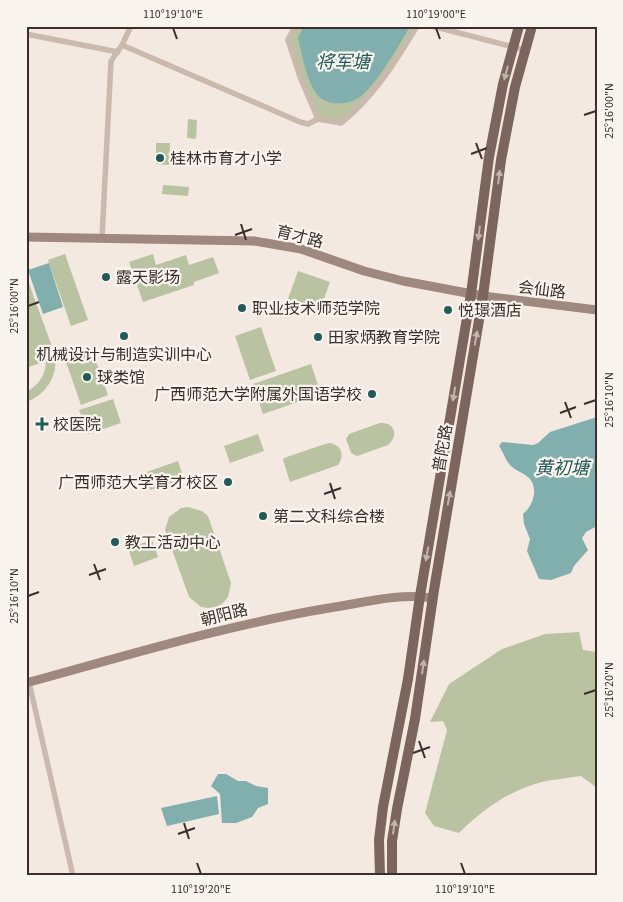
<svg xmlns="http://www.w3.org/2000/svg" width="623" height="902" viewBox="0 0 623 902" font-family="'Source Sans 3','Noto Sans SC',sans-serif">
	<rect width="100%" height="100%" fill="#f3e9e1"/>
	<path fill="#b9c2a1" d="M295 26H417L370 96 341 123 318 119 288 40Z
		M188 119 197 120 196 139 187 138Z
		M156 143H170L169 165 156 164Z
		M163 185 189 187 188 196 162 194Z
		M65 254 88 320 71 326 48 260Z
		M153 254 156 265 186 255 189 265 213 257 219 273 194 282V285L143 302 129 262Z
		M298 271 330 282 320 310 288 299Z
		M26 275 55 355C58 376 46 395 26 402V392C38 386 46 375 46 361L26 368Z
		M261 327 276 371 250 380 235 336Z
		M92 350 108 395 81 405 65 359Z
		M311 364 321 394 263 414 253 384Z
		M113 399 121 423 88 434 79 410Z
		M380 423C395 422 399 436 388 445L357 456 351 453 346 439 349 434Z
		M258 434 264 451 230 463 224 446Z
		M330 443C342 446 345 455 338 465L290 482 283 460 284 458 325 444Z
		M178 461 184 479 150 490 144 473Z
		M188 507 202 511 208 516 231 583 228 597 223 603 216 607 208 608 201 607 189 597 165 530 169 517 181 508Z
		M152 540 158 557 134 566 128 548Z
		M579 632 583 650 597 652V788L581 776C569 778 555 779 542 782 508 791 484 809 459 833L434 826 425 813 447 730 443 721 430 722 449 684 502 649 545 634Z"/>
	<path fill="#81afad" d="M304 26H410C401 43 376 85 361 96 353 102 342 105 332 103 325 101 320 99 316 93 306 79 302 54 298 38Z
		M49 263 63 307 43 314 28 270Z
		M597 417V526L586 532 582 538 588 550 574 566 571 573 551 580 539 579 527 551 530 539 524 524 523 514C533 506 539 488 529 478 524 473 516 471 511 466 505 460 504 453 499 446L502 442 533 445 538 443 550 432Z
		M218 774H226L238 781H246L256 786 268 788V804L258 808 252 817 236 823H222L220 794 211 786Z
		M217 796 219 814 167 826 161 808Z"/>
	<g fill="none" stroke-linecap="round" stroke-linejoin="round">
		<path stroke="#cbb9ad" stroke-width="5.5" d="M295 26 288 40 300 77 318 119 341 123C373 98 396 61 417 26
			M432 26 525 50
			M26 34 118 52
			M122 45 300 122 308 124 318 119
			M102 238 111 61 122 45 131 26
			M29 682 73 876"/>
		<path stroke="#9f887f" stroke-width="9" d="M26 237 254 241 301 249 364 271 403 281 483 296 597 310
			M26 683C129 655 230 624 335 607 366 602 401 593 432 598"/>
		<path stroke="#7b655d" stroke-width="10" d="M380 876 379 840 383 807 408 679 420 596 471 294 489 157 503 84 519 26
			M392 876V841L397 809 415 719 434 590 483 296 501 160 515 87 532 26"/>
	</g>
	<defs><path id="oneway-solid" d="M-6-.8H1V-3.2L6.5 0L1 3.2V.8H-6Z" transform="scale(1.25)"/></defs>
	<g fill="#c1b4ad">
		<use href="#oneway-solid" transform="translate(506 73) rotate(105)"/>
		<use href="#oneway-solid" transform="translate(499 177) rotate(-83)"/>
		<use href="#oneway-solid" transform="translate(479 233) rotate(97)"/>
		<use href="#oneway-solid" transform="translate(476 338) rotate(-80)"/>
		<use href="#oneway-solid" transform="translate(454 394) rotate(100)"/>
		<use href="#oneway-solid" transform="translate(449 498) rotate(-80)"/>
		<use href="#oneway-solid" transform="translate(427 554) rotate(100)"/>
		<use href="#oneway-solid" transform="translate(423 667) rotate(-82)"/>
		<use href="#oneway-solid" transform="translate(394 827) rotate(-82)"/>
	</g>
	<path fill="none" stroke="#3a2f2c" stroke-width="2" d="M173 28 177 39M436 28 440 39M584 115 596 111M476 143 482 159M471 154 487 148M241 224 246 240M235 235 252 229M28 306 39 302M565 402 571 418M584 404 596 400M560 413 576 407M330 483 335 499M324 494 341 488M94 564 100 580M89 575 106 569M28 596 39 592M584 694 596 690M419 741 425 758M413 753 430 747M184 823 189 839M178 834 195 828M197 863 201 874M461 863 465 874"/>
	<g fill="#225a59" stroke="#faf4ee" stroke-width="2">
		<circle cx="160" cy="158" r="5"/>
		<circle cx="106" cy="277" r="5"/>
		<circle cx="242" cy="308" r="5"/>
		<circle cx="448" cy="310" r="5"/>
		<circle cx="124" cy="336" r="5"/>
		<circle cx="318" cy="337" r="5"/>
		<circle cx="87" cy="377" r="5"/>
		<circle cx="372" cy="394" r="5"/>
		<path d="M39.5 416.5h5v5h5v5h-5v5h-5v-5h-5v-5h5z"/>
		<circle cx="228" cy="482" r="5"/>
		<circle cx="263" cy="516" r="5"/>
		<circle cx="115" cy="542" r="5"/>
	</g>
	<g text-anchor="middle" stroke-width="4.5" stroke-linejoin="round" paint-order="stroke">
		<g font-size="16" fill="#3a2f2c" stroke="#faf4ee" text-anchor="start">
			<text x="170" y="164">桂林市育才小学</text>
			<text x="116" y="283">露天影场</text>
			<text x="252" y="314">职业技术师范学院</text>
			<text x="458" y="316">悦璟酒店</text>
			<text x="328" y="343">田家炳教育学院</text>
			<text x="124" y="360" text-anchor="middle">机械设计与制造实训中心</text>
			<text x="97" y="383">球类馆</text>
			<text x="362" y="400" text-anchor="end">广西师范大学附属外国语学校</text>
			<text x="53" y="430">校医院</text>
			<text x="218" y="488" text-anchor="end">广西师范大学育才校区</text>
			<text x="273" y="522">第二文科综合楼</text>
			<text x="125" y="548">教工活动中心</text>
		</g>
		<g font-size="16" fill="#3a2f2c" stroke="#faf4ee">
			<text transform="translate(300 236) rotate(14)" y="6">育才路</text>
			<text transform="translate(542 289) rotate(7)" y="6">会仙路</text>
			<text transform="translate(442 448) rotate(-80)" y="6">普陀路</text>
			<text transform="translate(224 614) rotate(-14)" y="6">朝阳路</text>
		</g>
		<g font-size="18" font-style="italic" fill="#225a59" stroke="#faf4ee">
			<text x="343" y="68">将军塘</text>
			<text x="562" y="474">黄初塘</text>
		</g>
	</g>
	<rect width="623" height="902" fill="none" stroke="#faf4ee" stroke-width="55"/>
	<rect x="28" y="28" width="568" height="846" fill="none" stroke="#3a2f2c" stroke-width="2"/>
	<g font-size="12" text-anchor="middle" fill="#3a2f2c">
		<text x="173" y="18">110°19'10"E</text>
		<text x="436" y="18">110°19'00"E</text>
		<text transform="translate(609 111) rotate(-90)" y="4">25°16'00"N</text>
		<text transform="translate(14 306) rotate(-90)" y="4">25°16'00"N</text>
		<text transform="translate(609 400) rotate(-90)" y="4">25°16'10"N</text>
		<text transform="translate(14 596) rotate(-90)" y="4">25°16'10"N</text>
		<text transform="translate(609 690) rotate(-90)" y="4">25°16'20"N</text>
		<text x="201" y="893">110°19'20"E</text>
		<text x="465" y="893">110°19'10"E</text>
	</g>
</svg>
